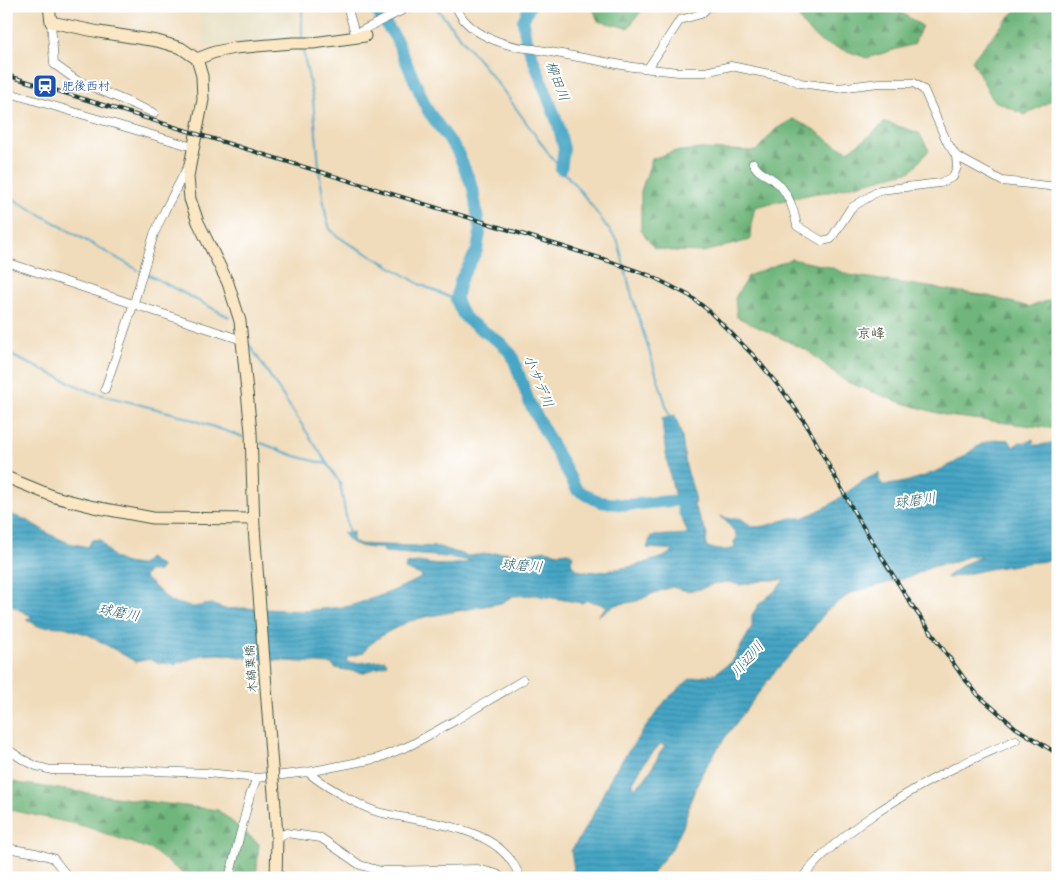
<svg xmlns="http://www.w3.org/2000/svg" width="1064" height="884" viewBox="0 0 1064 884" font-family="Pangolin,'Klee One',sans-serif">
	<defs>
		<pattern id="forest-firs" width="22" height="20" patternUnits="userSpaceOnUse" patternTransform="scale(1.25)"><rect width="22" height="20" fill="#6fb67b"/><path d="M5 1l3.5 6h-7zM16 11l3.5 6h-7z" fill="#5b9566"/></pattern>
		<pattern id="water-rules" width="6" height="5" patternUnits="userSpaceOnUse" patternTransform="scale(1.25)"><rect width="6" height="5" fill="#46a6c5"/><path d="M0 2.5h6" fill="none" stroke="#3a88a1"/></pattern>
	</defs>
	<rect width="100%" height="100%" fill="#fff"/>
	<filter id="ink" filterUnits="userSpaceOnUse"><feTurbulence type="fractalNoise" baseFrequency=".02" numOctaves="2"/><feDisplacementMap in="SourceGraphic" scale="10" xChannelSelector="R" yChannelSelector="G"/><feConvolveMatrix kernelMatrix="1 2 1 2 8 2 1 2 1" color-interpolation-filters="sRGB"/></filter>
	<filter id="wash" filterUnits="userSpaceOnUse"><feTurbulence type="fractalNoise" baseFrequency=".0096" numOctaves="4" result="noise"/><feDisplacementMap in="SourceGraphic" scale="20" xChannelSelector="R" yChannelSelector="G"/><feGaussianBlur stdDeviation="1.12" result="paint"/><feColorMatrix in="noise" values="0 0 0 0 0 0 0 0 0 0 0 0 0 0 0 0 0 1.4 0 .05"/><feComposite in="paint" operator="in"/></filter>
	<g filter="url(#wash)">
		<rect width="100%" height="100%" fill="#f0dbba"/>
		<path fill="#e2dcba" d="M198 6H294L296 39 205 45Z"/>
		<path fill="url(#forest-firs)" stroke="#477a58" d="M592 6H645L628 28 598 21Z
			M800 6H891L922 26 914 44 867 58 821 42 804 26 795 10Z
			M1021 6H1058V97L1025 115 993 100 972 60 1009 17Z
			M793 119 815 130 830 142 848 151 867 138 885 122 919 133 929 150 911 171 829 192 816 193 755 207 751 225 750 240 703 252 673 251 654 248 641 230V191L652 159 672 152 701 149 756 151 776 129Z
			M791 259 830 267 849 275 988 296 1029 307 1058 297V429L948 416 896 401 845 381 808 351 737 317 735 298 748 276Z
			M6 779 17 783 143 801 218 810 259 844 256 878H183L182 873 152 850 84 826 6 809Z"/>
		<path fill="url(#water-rules)" stroke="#32727c" fill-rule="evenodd" d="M675 415 682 437 686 466 695 496 694 506 707 534 706 546C717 551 724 551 735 548L734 541 737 539 735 532 721 516 730 519 740 518 753 527 765 526 791 518H803L830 505 861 482 879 473V480L883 485C903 485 932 474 950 465 974 453 978 437 1009 440L1013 447 1020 442 1025 443 1033 439 1034 445C1043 446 1049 442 1058 442V560L1028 563 989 569 949 578 946 577 964 564 981 557 968 556 955 562 934 566 912 576 851 593 826 611 808 635 772 675 724 739 702 773 690 802 683 827 671 850 655 869 650 878H568L574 869 571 851 592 817 613 773 637 739 666 700 690 679 714 674 732 662 752 627V615L759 604 775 591 784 580H766L740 585 728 582 712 584 701 589 687 591 672 587 654 593 637 601 615 605 597 616 607 606 587 600 582 603 535 595 513 596 501 603 425 617 407 622 384 634 368 646 363 653 348 657 346 662 357 663 385 660 387 664 364 673 335 668 332 664 255 659 220 654 203 655 174 664 159 663 149 659 136 662 89 635 64 627 38 626 26 619 33 617 6 603V513L27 520 51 535 69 543 88 547 92 540 100 539C113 559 117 563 142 565L148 558 161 566 159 572 148 571 144 577 171 602 193 607 211 604 225 609 243 608 304 611 350 606 388 593 417 580 423 576 405 569 406 564C419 561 418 562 431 564 444 566 459 564 472 561L447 557 384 552V549C367 547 352 549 343 533L353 532V540L358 544 439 547 468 556 505 552 517 555 545 550 559 553 568 552 573 556 571 560 572 566 581 571 598 572 634 566 664 557 674 550 647 548 651 536 688 534C673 498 665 458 662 419ZM660 744 665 745C655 759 650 779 634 788L633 782 644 763Z"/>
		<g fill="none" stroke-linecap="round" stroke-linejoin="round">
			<path stroke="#46a6c5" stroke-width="2" d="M302 6V39
				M435 6 502 89 552 158 586 198 618 242 632 296 670 418
				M302 46 313 99 320 177 326 216 330 229 336 235 348 243 388 265 419 284 456 300
				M6 195 138 270
				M147 274 229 317
				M249 344 340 483 349 534
				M6 353 91 392 176 414 243 437
				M261 443 295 456 326 464"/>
			<path stroke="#46a6c5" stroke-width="12" d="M373 6 395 37 428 111 457 151 473 188 480 233 477 250 460 281 456 300 463 315 469 321 501 343 512 355 530 404 577 490 600 502 627 505 681 500 684 513
				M530 6 523 21 526 40 558 124 564 149 561 169"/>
		</g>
	</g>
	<g filter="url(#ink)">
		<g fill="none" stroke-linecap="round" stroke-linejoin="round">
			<g stroke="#3e5548" stroke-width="9">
				<path id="street" d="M347 6 356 37
					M456 6C466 35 507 47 534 49L633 67 678 72H705L731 66 789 78 800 83 838 88 879 83H914L924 90 947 142 956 156 1002 181 1058 187
					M51 22 54 64 76 80 154 113
					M356 37 359 32 411 6
					M648 68 680 20 701 14 709 6
					M6 92 193 147
					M753 163C759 174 764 173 774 180 788 191 794 209 797 226L822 241 831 239 851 208 880 190 940 183 953 177 957 167 956 156
					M6 262 242 340
					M105 389 134 303 154 234 165 210 187 168
					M6 748 22 759 36 766 51 770H127L207 773 257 778 308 772 379 758 411 745 456 720 523 680
					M308 772C319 783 363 808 378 812 424 824 502 823 520 878
					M277 838 286 833 321 838 360 865 381 871 478 869 497 874 501 878
					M6 848 36 853 53 858 69 878
					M229 878 250 795 257 778
					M802 878C839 832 898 797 950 770 971 759 994 750 1016 740"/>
			</g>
			<g stroke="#3e5548" stroke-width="13">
				<path id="secondary" d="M49 6 51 22 99 32 157 41 181 48 197 59
					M197 59 202 76 203 100 190 165 188 177 190 199 198 222 228 283 240 321 251 432 254 528
					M197 59 215 52 234 48 293 43H313L365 36
					M6 477 55 497 94 507 153 518 253 519
					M275 807 277 838 276 878"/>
			</g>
			<use href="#street" stroke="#fff" stroke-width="8"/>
			<use href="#secondary" stroke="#fbe7c3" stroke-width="11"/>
			<g stroke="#1f3d34" stroke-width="4">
				<path id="rail" d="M6 75 603 259 651 276 690 296 709 311 755 357 785 394 806 424 857 517 911 604 963 677 978 695 1016 728 1058 754"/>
			</g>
			<use href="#rail" stroke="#fff" stroke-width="2" stroke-dasharray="5.5" stroke-linecap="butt"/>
			<g stroke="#3e5548" stroke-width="13" stroke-linecap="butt">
				<path id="secondary-bridge" d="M254 528 275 807"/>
			</g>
			<use href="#secondary-bridge" stroke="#fbe7c3" stroke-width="11"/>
		</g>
	</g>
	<defs>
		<g id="station-square" transform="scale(1.25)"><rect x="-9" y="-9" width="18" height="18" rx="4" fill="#1a4fb4" stroke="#fff"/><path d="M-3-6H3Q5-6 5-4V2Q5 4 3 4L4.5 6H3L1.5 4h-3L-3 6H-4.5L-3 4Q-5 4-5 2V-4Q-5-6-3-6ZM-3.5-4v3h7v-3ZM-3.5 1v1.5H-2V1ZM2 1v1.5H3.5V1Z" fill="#fff"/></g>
	</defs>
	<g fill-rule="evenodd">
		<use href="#station-square" x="45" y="86"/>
	</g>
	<g text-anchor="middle" stroke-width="4" stroke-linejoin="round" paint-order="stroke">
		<g font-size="12" fill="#164399" stroke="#fff" text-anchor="start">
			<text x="62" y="90">肥後西村</text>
		</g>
		<g font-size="12" fill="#1f3d34" stroke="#fff">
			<text transform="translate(251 669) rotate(-94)" y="4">木綿葉橋</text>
		</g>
		<g font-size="14" font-style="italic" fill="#2d6267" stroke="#fff">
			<text transform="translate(558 81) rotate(69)" y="5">柳田川</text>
			<text transform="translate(539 381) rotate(67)" y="5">小サデ川</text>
			<text transform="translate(915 500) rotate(-8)" y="5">球磨川</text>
			<text transform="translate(522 565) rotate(5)" y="5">球磨川</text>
			<text transform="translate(119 612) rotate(11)" y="5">球磨川</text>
			<text transform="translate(747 659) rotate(-49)" y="5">川辺川</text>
		</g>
		<g font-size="14" font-weight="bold" fill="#5d5f4b" stroke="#fff">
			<text x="871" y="338">京峰</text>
		</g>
	</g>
	<rect width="1064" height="884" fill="none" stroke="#fff" stroke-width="25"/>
</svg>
